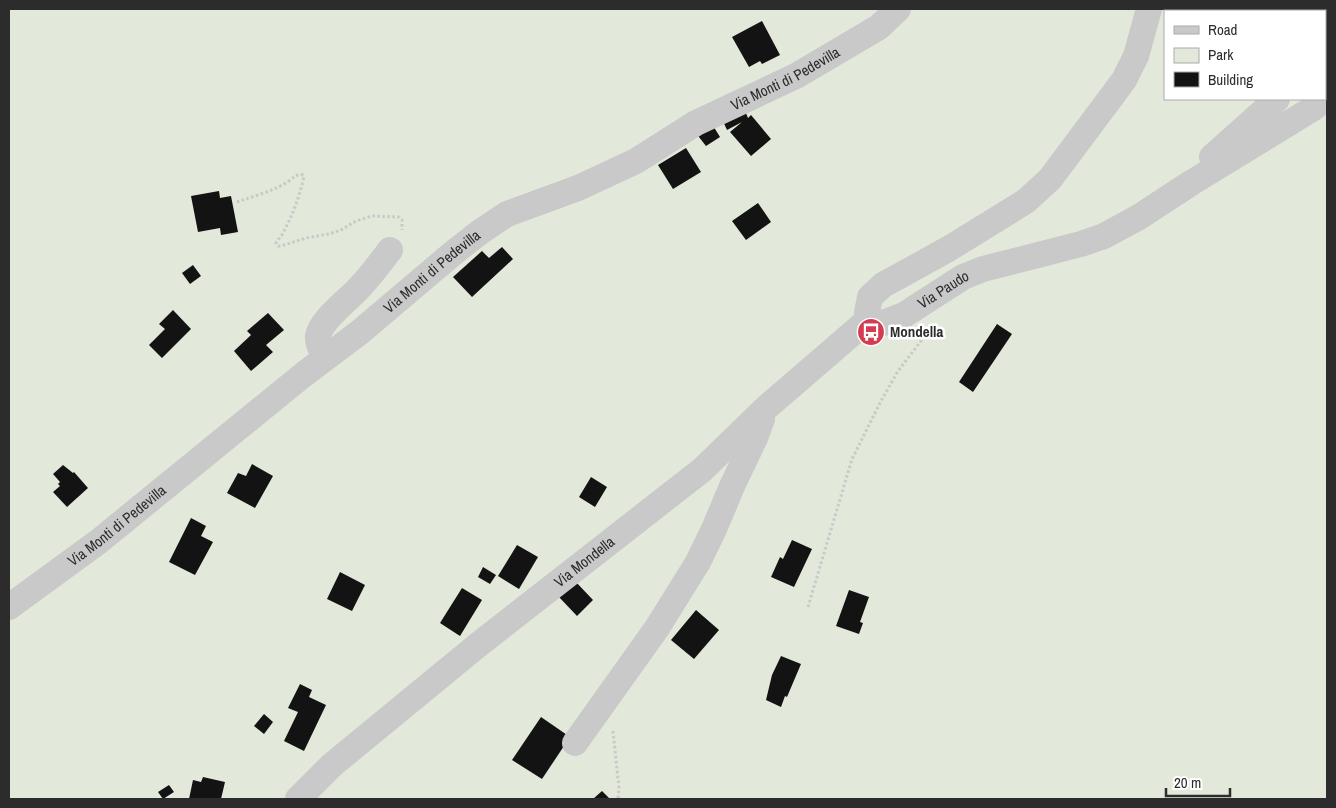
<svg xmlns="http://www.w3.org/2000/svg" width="1336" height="808" viewBox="0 0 1336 808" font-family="'Archivo Narrow',sans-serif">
	<rect width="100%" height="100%" fill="#fff"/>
	<path fill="#e2e8da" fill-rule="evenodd" d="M9 9H1327V799H9ZM1165 11H1325V99H1165Z"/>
	<path fill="#131313" d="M762 21 780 55 762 64 760 61 749 67 732 37Z
		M743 106 748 118 751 115 771 139 751 156 730 132 742 122 727 130 721 117Z
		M712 124 720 137 706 146 695 132Z
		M686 148 701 172 673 189 658 165Z
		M219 191 220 198 231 196 238 232 221 235 220 228 198 232 191 196Z
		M758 203 771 222 746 240 732 221Z
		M502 247 513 259 472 297 453 277 482 251 489 258Z
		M193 265 201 276 190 284 182 273Z
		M173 310 191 329 162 358 149 345 165 329 159 324Z
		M268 313 284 330 266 345 273 352 251 371 234 351 251 335 247 331Z
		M997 324 1012 334 973 392 959 382Z
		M252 464 273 476 255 508 227 493 238 473 246 476Z
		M63 465 73 473 74 472 88 488 67 507 53 492 60 486 58 484 60 482 53 474Z
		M591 477 607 487 595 507 579 497Z
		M191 518 206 526 201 536 213 542 195 575 169 562Z
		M792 540 812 549 794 587 771 577 780 557 783 559Z
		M517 545 538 557 519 589 498 576Z
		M483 567 496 575 490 584 478 577Z
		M340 572 365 585 352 611 327 599Z
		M575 581 593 600 577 616 559 597Z
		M462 588 482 600 460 636 440 623Z
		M849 590 869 597 860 622 863 623 859 634 836 626Z
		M696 610 719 630 694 659 671 640Z
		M781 656 801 664 787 697 785 696 781 707 766 700 772 675Z
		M300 684 312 690 309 697 326 705 304 751 284 741 298 712 288 708Z
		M264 714 273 722 264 734 254 726Z
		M541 717 570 737 542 779 512 760Z
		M203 777 225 782 221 799H189L193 780 201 782Z
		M169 785 174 792 163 799 158 792Z
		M602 791 610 799H593Z"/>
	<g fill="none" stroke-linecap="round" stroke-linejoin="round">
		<path stroke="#c9c9c9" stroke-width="3" stroke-dasharray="2.5 2.5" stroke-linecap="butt" d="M237 202C254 196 274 191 289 181 294 177 296 174 303 175L304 177C299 197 293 215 283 233 281 237 278 239 276 243L278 246H281L306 238 329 234 341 230 356 221 372 216 399 217 402 220V230
			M808 607 852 459 881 401 898 371 931 328
			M613 731 619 788 618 799"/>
		<g stroke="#c9c9c9" stroke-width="26">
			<path id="s1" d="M1149 9 1136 56 1124 80 1050 179 1026 201 950 248 883 285 870 297 867 313 869 319 875 322 883 323 891 320 904 315 963 277 983 269 1081 244 1104 236 1139 217 1191 183 1312 109 1327 97"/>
			<path d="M1325 28 1327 16"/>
			<path d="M1212 157 1277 99"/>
			<path d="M326 357C322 351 317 344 318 336 321 320 347 301 358 289 370 277 380 263 390 250"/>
			<path id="s2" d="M9 607 98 542 303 375 360 332 452 254 480 232 507 214 578 188 636 161 696 123 796 76 879 27 898 9"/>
			<path d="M575 743 657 628 698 562 714 529 733 484 755 438 762 419"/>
			<path id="s3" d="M298 799 332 765 478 645 702 470 767 407 869 319"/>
		</g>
	</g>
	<defs>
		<g id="bus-disc" transform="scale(1.4375)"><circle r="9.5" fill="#d43c51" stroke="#fff"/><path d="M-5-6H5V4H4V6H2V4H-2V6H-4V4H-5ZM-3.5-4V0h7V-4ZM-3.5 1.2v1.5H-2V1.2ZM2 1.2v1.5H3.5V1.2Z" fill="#fff"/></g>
	</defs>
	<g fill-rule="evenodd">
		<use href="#bus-disc" x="871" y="332"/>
	</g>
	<g text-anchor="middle" stroke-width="5" stroke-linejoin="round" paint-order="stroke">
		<g font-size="15" fill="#2c2c2c" stroke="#fff">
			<text dy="5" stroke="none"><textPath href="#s2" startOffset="945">Via Monti di Pedevilla</textPath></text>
			<text dy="5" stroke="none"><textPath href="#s2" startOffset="540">Via Monti di Pedevilla</textPath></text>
			<text dy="5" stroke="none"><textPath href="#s1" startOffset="522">Via Paudo</textPath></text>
			<text dy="5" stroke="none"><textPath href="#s2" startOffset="135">Via Monti di Pedevilla</textPath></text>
			<text dy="5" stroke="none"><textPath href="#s3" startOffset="372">Via Mondella</textPath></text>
		</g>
		<g font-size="15" font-weight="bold" fill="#2c2c2c" stroke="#fff" text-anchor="start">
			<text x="890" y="337">Mondella</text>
		</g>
	</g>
	<rect width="1336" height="808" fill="none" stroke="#2c2c2c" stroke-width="20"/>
	<rect x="1164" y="10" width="162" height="90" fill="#ffffff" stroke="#ababab"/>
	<rect x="1174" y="26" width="25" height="8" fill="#c9c9c9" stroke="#ababab"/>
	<text x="1208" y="35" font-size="15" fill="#2c2c2c">Road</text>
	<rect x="1174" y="48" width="25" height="15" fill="#e2e8da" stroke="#ababab"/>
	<text x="1208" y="60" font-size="15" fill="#2c2c2c">Park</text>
	<rect x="1174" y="72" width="25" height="15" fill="#131313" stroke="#ababab"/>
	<text x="1208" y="85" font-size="15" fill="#2c2c2c">Building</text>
	<path d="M1166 788v8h64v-8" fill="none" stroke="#2c2c2c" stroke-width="2.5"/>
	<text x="1174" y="788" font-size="15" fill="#2c2c2c" stroke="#ffffff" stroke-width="4" paint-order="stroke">20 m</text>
</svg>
